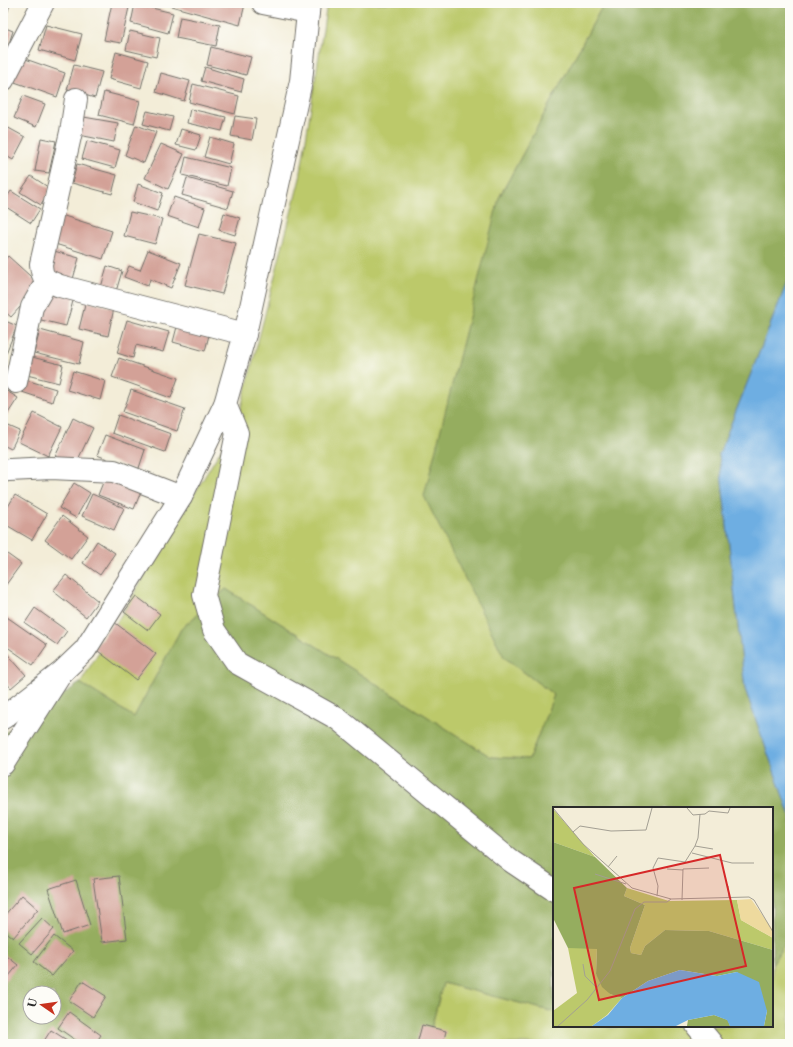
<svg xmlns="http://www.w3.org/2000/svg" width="793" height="1047" viewBox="0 0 793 1047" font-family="'Libre Caslon Text',serif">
	<rect width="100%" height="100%" fill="#fdfcf7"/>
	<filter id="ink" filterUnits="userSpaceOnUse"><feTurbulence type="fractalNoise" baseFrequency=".025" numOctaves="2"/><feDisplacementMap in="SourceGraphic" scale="8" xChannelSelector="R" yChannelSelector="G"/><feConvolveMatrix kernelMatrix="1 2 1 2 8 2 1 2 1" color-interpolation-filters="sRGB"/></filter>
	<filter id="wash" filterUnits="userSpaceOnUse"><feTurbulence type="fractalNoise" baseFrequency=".012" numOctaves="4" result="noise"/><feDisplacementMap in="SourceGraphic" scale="16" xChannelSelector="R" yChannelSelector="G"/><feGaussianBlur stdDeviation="0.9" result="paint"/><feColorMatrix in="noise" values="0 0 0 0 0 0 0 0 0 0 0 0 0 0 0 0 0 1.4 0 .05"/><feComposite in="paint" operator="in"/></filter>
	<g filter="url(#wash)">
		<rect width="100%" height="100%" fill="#f3edd8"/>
		<path fill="#bcc96b" stroke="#747a4b" d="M327 3H604L499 198 504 657 554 695 529 759 491 757 226 589 181 629 134 717 80 683 237 423 300 178Z
			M790 935V1044H427L443 983 554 1012V1026H605L612 1028 621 1026H772V964Z"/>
		<path fill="#95ad5f" stroke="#606c45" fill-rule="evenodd" d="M604 3H790V275L719 454 745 689 790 816V935L772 964V808H554V1012L443 983 427 1044H3V734L80 683 134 717 181 629 226 589 491 757 529 759 554 695 504 657 424 496 499 198ZM30 993H54V1017H30Z"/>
		<path fill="#6eaee2" stroke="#4c6c86" d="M790 275V816L745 689 719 454Z"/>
		<g id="blocks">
			<path fill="#d3a197" d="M3 3 10 4 4 24H3Z
				M112 3H130L121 43 104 40Z
				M160 3H241L245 4 240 25Z
				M135 4 173 13 168 33 131 23Z
				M180 17 220 25 216 46 176 38Z
				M46 25 82 34 75 60 39 50Z
				M3 27 13 31 4 59 3 58Z
				M130 31 160 38 156 57 126 50Z
				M211 47 251 57 246 75 207 65Z
				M116 52 148 61 141 88 109 79Z
				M17 56 65 73 57 97 9 80Z
				M74 65 102 72 95 98 67 90Z
				M205 67 244 79 241 92 201 81Z
				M161 73 190 81 184 101 156 92Z
				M193 84 239 96 235 114 189 102Z
				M104 92 140 101 134 124 99 115Z
				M23 96 45 104 36 127 14 118Z
				M190 109 226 117 222 131 187 123Z
				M147 111 173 117 169 131 143 124Z
				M78 116 118 123 114 142 74 134Z
				M235 116 256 119 252 140 231 136Z
				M3 125 25 137 13 160 3 154Z
				M136 125 156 132 144 163 125 155Z
				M181 129 201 135 196 150 176 145Z
				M210 137 234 144 229 164 204 157Z
				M41 138 56 141 49 173 35 171Z
				M87 141 120 150 115 168 82 159Z
				M161 144 184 154 168 189 145 178Z
				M186 157 231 168 227 186 182 175Z
				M77 164 117 175 112 194 72 183Z
				M31 176 51 189 41 205 20 192Z
				M187 178 233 191 228 208 182 195Z
				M138 184 163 193 157 211 133 202Z
				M11 191 40 209 31 223 3 205V203Z
				M174 197 205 208 199 227 167 216Z
				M130 212 162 219 155 244 124 236Z
				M224 213 240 218 235 235 219 230Z
				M61 215 112 231 103 259 52 243Z
				M199 234 236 243 222 294 185 285Z
				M148 250 181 263 171 288 150 279 148 286 124 277 129 266 140 270Z
				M54 251 79 258 73 279 49 272Z
				M8 256 40 285 11 317 3 310V262Z
				M107 266 122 271 115 295 100 291Z
				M45 287 75 294 66 326 37 319Z
				M86 301 114 308 108 336 79 329Z
				M3 320 17 326 4 358H3Z
				M127 320 169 332 163 352 136 345 133 358 117 353Z
				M178 323 210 331 205 351 173 342Z
				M40 330 84 342 79 364 34 353Z
				M32 357 63 365 59 383 27 375Z
				M119 358 178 378 171 398 112 377Z
				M73 371 105 381 100 400 67 390Z
				M26 380 56 389 52 402 22 392Z
				M5 390 18 398 3 421V393Z
				M131 390 185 409 177 431 123 412Z
				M34 413 62 427 48 456 19 442Z
				M118 415 171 434 165 452 112 433Z
				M73 418 93 428 75 466 55 457Z
				M4 424 20 431 11 449 3 445Z
				M105 435 145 450 138 471 97 455Z
				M106 475 142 489 134 509 98 495Z
				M74 483 90 493 76 518 59 508Z
				M92 494 124 508 114 530 82 516Z
				M15 495 47 514 32 540 3 523V515Z
				M62 516 88 536 71 559 45 540Z
				M97 541 115 553 100 575 83 563Z
				M3 551 21 564 5 586 3 585Z
				M66 575 98 601 86 617 53 591Z
				M136 596 160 614 148 630 124 612Z
				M35 608 67 631 57 645 25 623Z
				M7 617 47 645 33 665 3 644V624Z
				M114 622 156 654 136 680 94 648Z
				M3 649 26 675 11 688 3 679Z
				M119 876 127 939 102 942 93 879Z
				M76 880 90 925 63 934 48 889Z
				M22 895 38 909 13 938 3 930V917Z
				M42 918 54 929 32 954 19 943Z
				M54 936 73 951 52 976 34 962Z
				M3 953 18 965 4 982 3 981Z
				M82 981 106 996 93 1017 69 1001Z
				M3 996 6 997 3 1005Z
				M69 1012 101 1035 95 1044H81L58 1028Z
				M422 1025 446 1031 443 1044H417Z
				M51 1030 73 1044H42Z"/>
		</g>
	</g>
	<g filter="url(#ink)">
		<use href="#blocks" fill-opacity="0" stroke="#716f68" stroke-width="1"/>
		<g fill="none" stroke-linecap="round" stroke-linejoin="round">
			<g stroke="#716f68" stroke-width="24">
				<path id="minor" d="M263 3 308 12
					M3 80 43 3
					M76 99 71 132 41 264C42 280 46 280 60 286L245 334
					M16 382 32 307 47 281
					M225 404 237 433 204 595 214 630 237 663 338 719 511 861 554 890
					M3 471 9 470 51 468 114 471 181 497
					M3 764 60 675
					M697 1026 712 1044"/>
			</g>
			<g stroke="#716f68" stroke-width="24">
				<path id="major" d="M3 718 62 672 85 650 181 497 225 404 245 334 301 81 309 3"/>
			</g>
			<use href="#minor" stroke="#fff" stroke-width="22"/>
			<use href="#major" stroke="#fff" stroke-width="22"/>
		</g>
	</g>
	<g transform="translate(553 807)">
		<rect width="220" height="220" fill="#f3edd8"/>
		<path d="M0 2 42 50 0 35ZM74 81 116 94 184 93 188 113 220 131V143L156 124 112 123 92 139 88 148 78 146 77 141 92 98 71 89ZM15 141H44L43 167 57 187 69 191 54 208 39 219H0V204L24 186Z" fill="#bcc96b"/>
		<path d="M0 35 42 50 74 81 71 89 92 98 77 141 78 146 88 148 92 139 112 123 156 124 220 143V219H211L214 204 184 165 164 169 127 163 95 174 69 191 57 187 49 180 43 167 44 142 15 141 0 111ZM161 208 175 213 177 219H134L135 213Z" fill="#95ad5f"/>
		<path d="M198 92 220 123V131L188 113 184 93Z" fill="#eeda9e"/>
		<path d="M127 163 164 169 184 165 206 175 214 204 211 219H177L174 213 161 208 135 213 123 219H39L55 208 69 191 95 174Z" fill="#6eaee2"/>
		<path fill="none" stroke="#a39f93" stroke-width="1" d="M0 1 30 37 79 81 118 92 196 90 201 93 220 125M134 1 140 8 152 7 156 4 175 6 177 1M20 25 27 19 58 24 93 23 99 1M142 39 145 31 147 7M139 46 179 56H201M55 60 64 49M114 62 130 63M42 67 73 77M175 79 176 91M104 89 105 79 100 61 105 51 132 55 142 39 160 42M129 93 130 62 156 61M30 157 32 169 44 181M5 219 34 193 57 164 82 102 91 95H114L118 92"/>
		<path fill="#d62828" fill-opacity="0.15" stroke="#d62828" stroke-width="2" d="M167 48 193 159 46 193 21 81Z"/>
		<rect width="220" height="220" fill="none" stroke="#2b2b2b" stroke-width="2"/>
	</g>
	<rect width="793" height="1047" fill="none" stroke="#fdfcf7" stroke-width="16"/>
	<g transform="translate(42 1005) rotate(283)"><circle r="19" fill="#fdfcf7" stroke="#a9a8a5"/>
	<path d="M0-3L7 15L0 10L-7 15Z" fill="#c8321e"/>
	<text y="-6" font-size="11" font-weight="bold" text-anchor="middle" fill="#2b2b2b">U</text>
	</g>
</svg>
